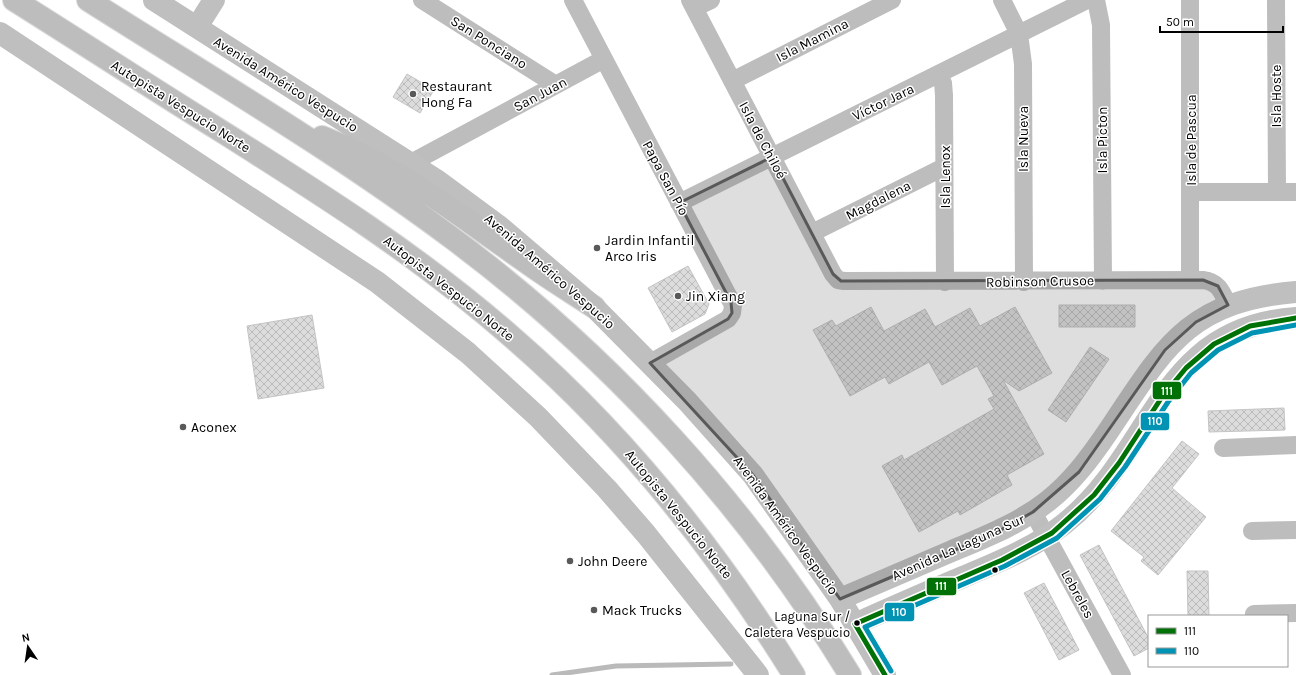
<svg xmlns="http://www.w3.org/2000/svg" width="1296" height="675" viewBox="0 0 1296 675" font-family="Karla,sans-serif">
	<defs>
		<pattern id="building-cross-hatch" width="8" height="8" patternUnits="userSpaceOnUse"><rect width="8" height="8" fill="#dcdcdc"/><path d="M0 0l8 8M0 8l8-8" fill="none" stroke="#bbb"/></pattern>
	</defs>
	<rect width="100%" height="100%" fill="#fff"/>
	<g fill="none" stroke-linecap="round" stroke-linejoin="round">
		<path stroke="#bababa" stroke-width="5" d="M552 675 616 666 731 664"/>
	</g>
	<path fill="url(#building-cross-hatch)" stroke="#c4c4c4" d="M407 74 434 90 420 113 393 97Z
		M688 266 709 304 705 314 672 332 648 288Z
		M1059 305H1135V327H1059Z
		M871 307 884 331 925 309 935 327 970 308 980 326 1015 307 1052 373 1019 391 1003 380 1044 454 1007 475 1012 485 960 515 958 511 919 532 882 466 902 455 904 460 994 409 988 399 994 396 977 366 942 385 929 362 889 384 885 377 850 396 813 330 832 320 836 326Z
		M312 315 324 388 258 399 247 326Z
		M1090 347 1109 359 1066 422 1048 410Z
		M1284 408 1285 430 1209 432 1208 411Z
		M1182 441 1199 454 1172 488 1206 517 1158 575 1141 561 1144 557 1111 531Z
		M1099 545 1149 639V648L1134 656 1080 555Z
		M1187 571H1208L1209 616H1188Z
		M1044 583 1079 650 1059 660 1024 593Z"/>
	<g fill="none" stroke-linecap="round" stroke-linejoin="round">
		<g stroke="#dbdbdb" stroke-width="24">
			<path id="highway" d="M14 0C81 42 147 85 213 126 318 192 420 256 513 338 625 435 716 549 794 675
				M88 0C211 78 339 153 456 241 613 359 748 507 850 675
				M322 137C398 166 460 216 526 262 548 278 571 292 594 307"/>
		</g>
		<path stroke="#bdbdbd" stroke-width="18" d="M422 0 556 85
			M573 0 733 305 732 313 728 319 650 363
			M690 0 833 274 838 280 844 281 1203 280C1219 282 1222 292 1228 305
			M1002 0 1019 34 1023 64 1024 282
			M1096 0 1101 25 1103 281
			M1190 0V279
			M1276 0 1277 192
			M694 8 711 0
			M938 74 943 83 944 95 945 282
			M732 81 892 0
			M411 163 604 59
			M1191 192H1296
			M679 203 1087 0
			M812 233 944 167
			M1223 448 1296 445
			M1033 512 1122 675
			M1252 531 1296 530
			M1254 614 1296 613"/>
		<path stroke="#bfbfbf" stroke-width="22" d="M154 0 438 181 499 226 594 307 687 401 753 475 840 599 885 675
			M197 27 214 0
			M0 33 377 282 468 353 538 417 607 489 646 534 758 675
			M840 599C877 583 915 567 952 551 985 537 1019 524 1048 501 1072 482 1090 458 1107 433 1163 350 1186 301 1296 292
			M855 624C891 608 927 592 963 577 998 562 1034 548 1064 524 1155 452 1158 327 1296 318"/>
		<use href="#highway" stroke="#bdbdbd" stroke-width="22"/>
		<g stroke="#fff" stroke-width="8">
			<path id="bus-1" d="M885 675 855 624 1002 560 1052 533 1094 495 1119 463 1162 397 1186 368 1214 344 1250 326 1296 318"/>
		</g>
		<g stroke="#fff" stroke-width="8">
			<path id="bus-2" d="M891 671 865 627 1005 566 1057 538 1100 499 1125 467 1168 402 1191 373 1218 350 1252 333 1296 325"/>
		</g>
		<use href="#bus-1" stroke="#007106" stroke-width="5"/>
		<use href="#bus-2" stroke="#0093b3" stroke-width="5"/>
	</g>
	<path fill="#595959" fill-opacity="0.2" stroke="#595959" stroke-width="3" stroke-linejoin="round" d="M772 157 833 274 841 281 1203 280 1218 286 1228 305 1196 322 1165 350 1079 472 1033 512 997 532 840 599 753 475 650 363 728 319 732 313 731 302 679 203Z"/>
	<g fill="#595959" stroke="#fff" stroke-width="1.5">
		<circle cx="413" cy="94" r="4"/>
		<circle cx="597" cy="248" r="4"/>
		<circle cx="678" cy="296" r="4"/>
		<circle cx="183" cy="427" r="4"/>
		<circle cx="570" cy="561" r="4"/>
		<circle cx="594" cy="610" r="4"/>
	</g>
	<g fill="#000" stroke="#fff" stroke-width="1.5">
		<circle cx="995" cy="570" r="3.5"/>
		<circle cx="857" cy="623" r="3.5"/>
	</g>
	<g text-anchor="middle" stroke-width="3" stroke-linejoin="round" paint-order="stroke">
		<g font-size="13" fill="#000" stroke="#fff" text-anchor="end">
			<text x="850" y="621">Laguna Sur /<tspan x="850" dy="16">Caletera Vespucio</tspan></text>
		</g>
		<g font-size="14" fill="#000" stroke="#fff">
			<text transform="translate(812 40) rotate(-27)" y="5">Isla Mamina</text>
			<text transform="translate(489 42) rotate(32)" y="5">San Ponciano</text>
			<text transform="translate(286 84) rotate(32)" y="5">Avenida Américo Vespucio</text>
			<text transform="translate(540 94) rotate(-28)" y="5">San Juan</text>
			<text transform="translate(1276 96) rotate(-90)" y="5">Isla Hoste</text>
			<text transform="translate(883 102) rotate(-26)" y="5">Víctor Jara</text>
			<text transform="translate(181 106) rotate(32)" y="5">Autopista Vespucio Norte</text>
			<text transform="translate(1023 139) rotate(-90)" y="5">Isla Nueva</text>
			<text transform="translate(763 140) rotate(62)" y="5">Isla de Chiloé</text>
			<text transform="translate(1102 140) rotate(-90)" y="5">Isla Picton</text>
			<text transform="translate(1191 140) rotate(-90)" y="5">Isla de Pascua</text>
			<text transform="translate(945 177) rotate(-90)" y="5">Isla Lenox</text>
			<text transform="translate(666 178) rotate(62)" y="5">Papa San Pío</text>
			<text transform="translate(878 200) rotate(-27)" y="5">Magdalena</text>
			<text transform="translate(550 271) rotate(41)" y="5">Avenida Américo Vespucio</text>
			<text transform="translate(1040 281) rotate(-1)" y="5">Robinson Crusoe</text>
			<text transform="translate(449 288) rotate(38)" y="5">Autopista Vespucio Norte</text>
			<text transform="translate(679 514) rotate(51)" y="5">Autopista Vespucio Norte</text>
			<text transform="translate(786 525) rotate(54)" y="5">Avenida Américo Vespucio</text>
			<text transform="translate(958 547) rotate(-24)" y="5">Avenida La Laguna Sur</text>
			<text transform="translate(1078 594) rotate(61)" y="5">Lebreles</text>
		</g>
		<g font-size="14" fill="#000" stroke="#fff" text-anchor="start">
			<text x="421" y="91">Restaurant<tspan x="421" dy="16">Hong Fa</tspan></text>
			<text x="605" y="245">Jardin Infantil<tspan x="605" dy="16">Arco Iris</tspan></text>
			<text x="686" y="301">Jin Xiang</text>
			<text x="191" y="432">Aconex</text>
			<text x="578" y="566">John Deere</text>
			<text x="602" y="615">Mack Trucks</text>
		</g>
	</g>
	<g stroke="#fff" stroke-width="1.5">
		<rect x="1152" y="381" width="30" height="19" rx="4" fill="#007106"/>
		<rect x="1140" y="412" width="30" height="19" rx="4" fill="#0093b3"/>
		<rect x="926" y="577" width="31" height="19" rx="4" fill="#007106"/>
		<rect x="884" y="602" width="31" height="20" rx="4" fill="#0093b3"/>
	</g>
	<g font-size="11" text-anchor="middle" font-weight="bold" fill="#fff">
		<text x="1167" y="395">111</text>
		<text x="1155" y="425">110</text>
		<text x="941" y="590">111</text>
		<text x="899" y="616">110</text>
	</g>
	<rect x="1148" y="615" width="140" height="52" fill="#ffffff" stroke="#999999"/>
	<rect x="1156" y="628" width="20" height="6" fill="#007106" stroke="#999999"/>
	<text x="1184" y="635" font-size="12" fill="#000000">111</text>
	<rect x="1156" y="648" width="20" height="6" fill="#0093b3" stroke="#999999"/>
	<text x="1184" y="655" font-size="12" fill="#000000">110</text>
	<g transform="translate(28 647) rotate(347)" stroke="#ffffff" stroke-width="3" paint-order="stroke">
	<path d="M0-3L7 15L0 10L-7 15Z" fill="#000000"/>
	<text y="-6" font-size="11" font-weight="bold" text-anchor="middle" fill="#000000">N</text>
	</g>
	<path d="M1160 26v6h123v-6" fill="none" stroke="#000000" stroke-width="2"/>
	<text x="1166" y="26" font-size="12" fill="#000000" stroke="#ffffff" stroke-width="3" paint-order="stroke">50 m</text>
</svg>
